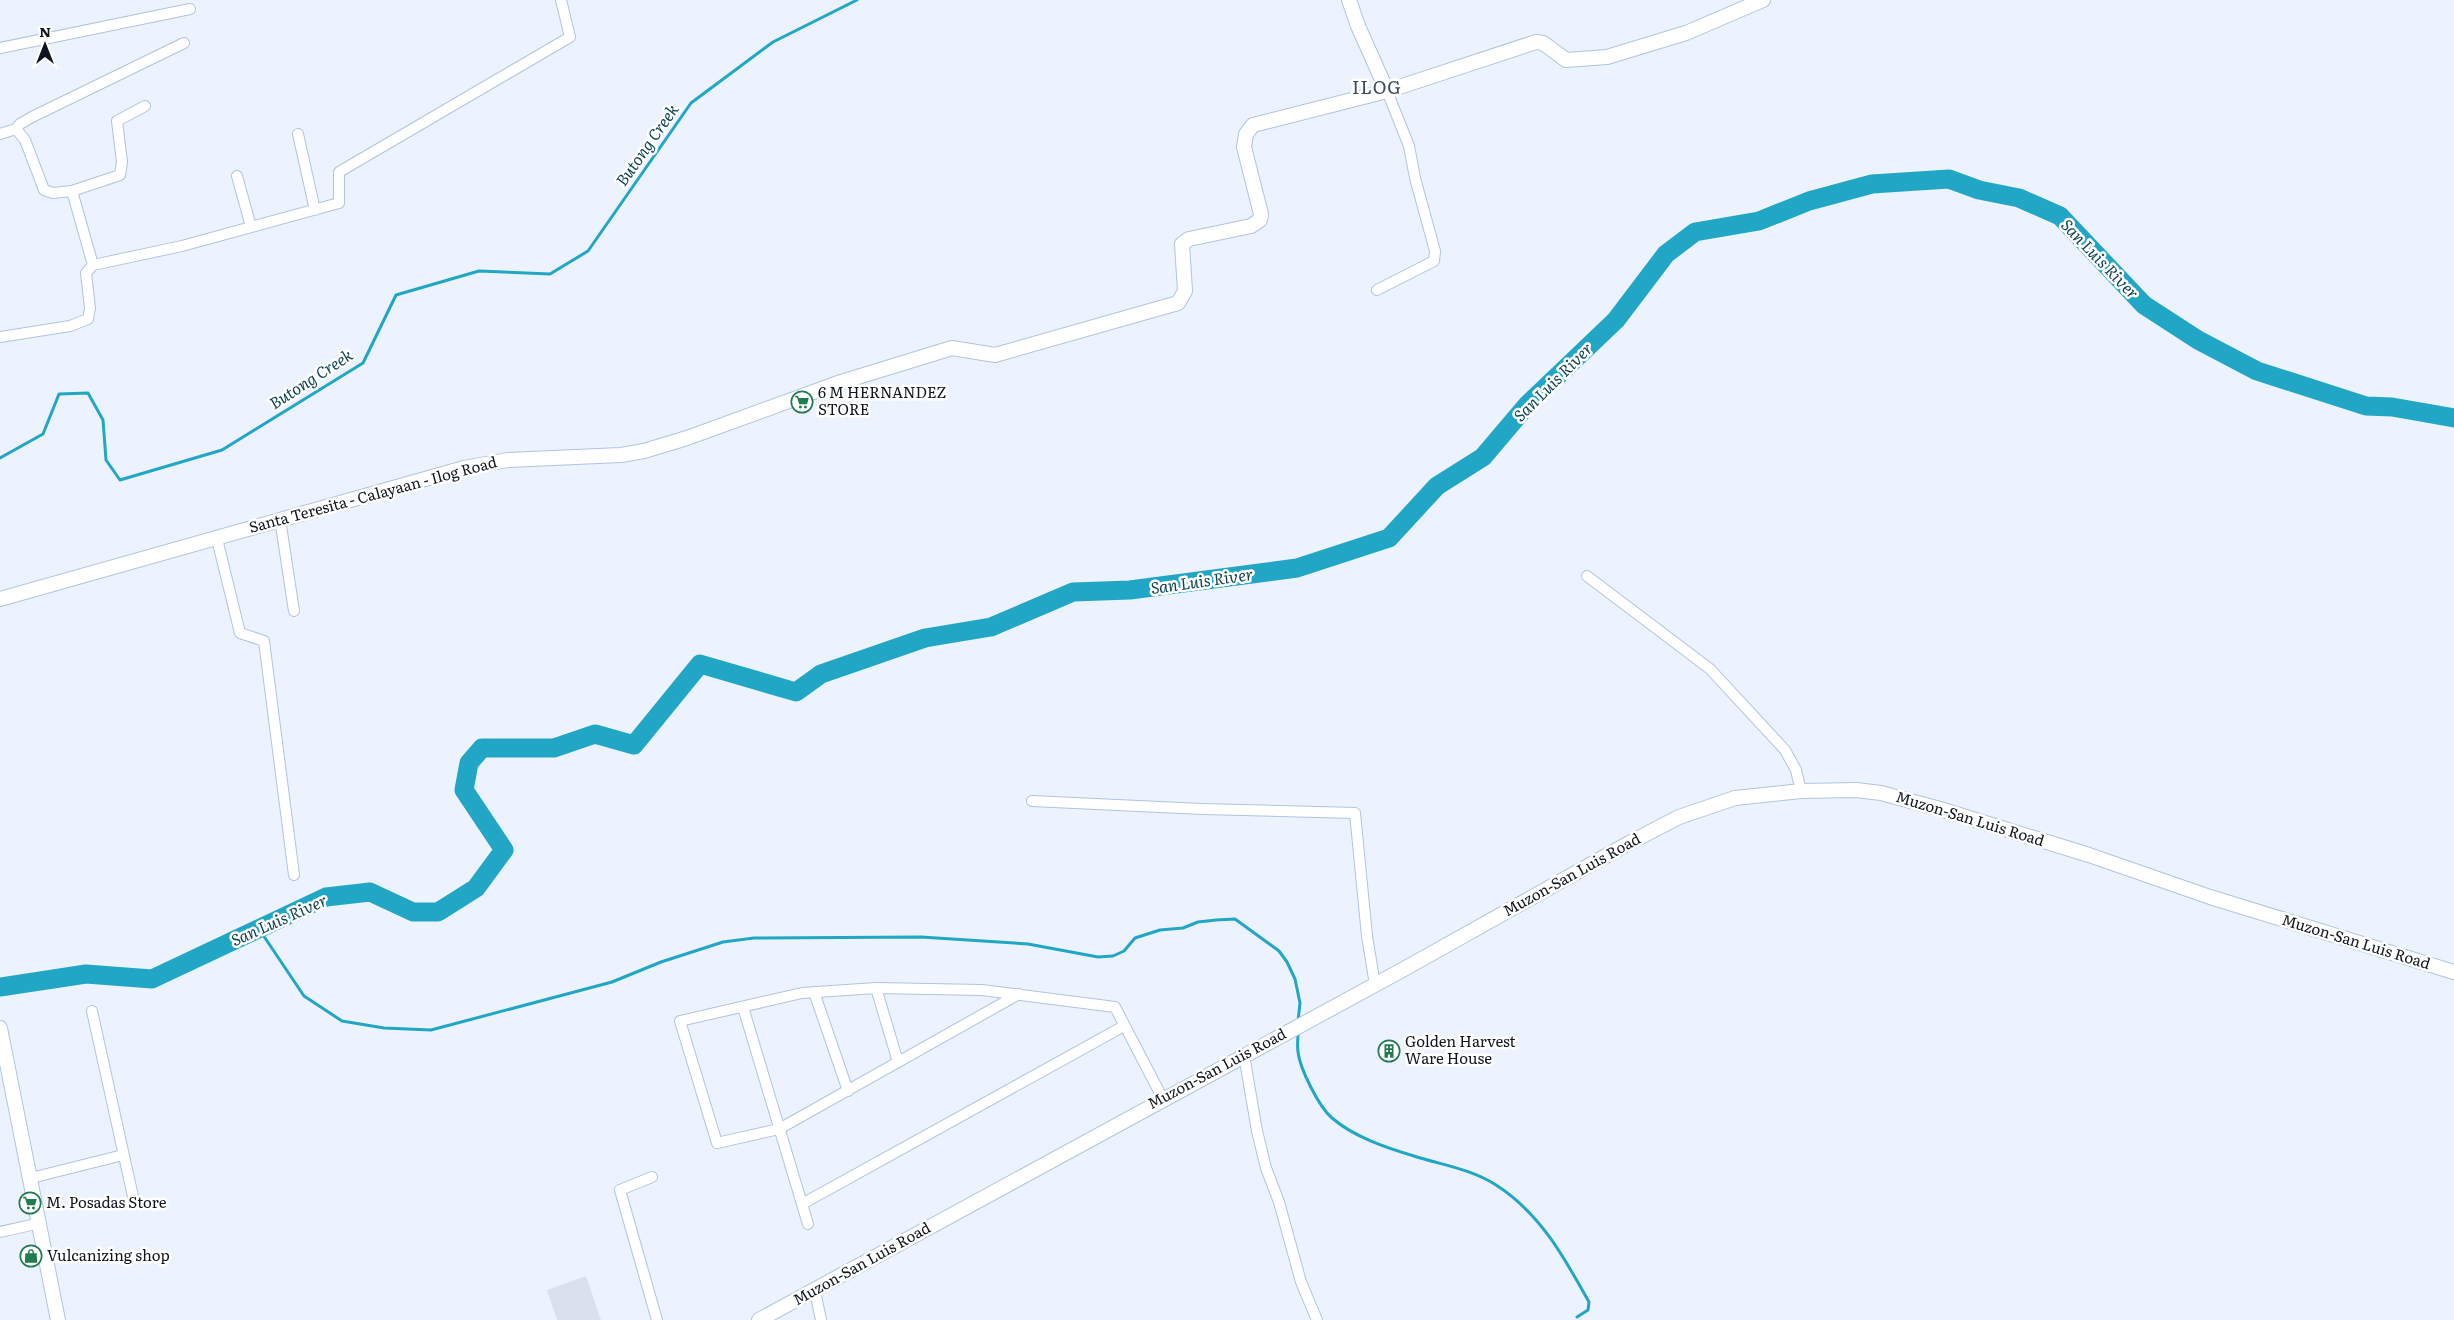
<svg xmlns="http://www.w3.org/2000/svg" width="2454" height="1320" viewBox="0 0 2454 1320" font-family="Literata,serif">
	<rect width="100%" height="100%" fill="#ecf3ff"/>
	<path fill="#d9e1ef" d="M586 1276 601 1320H557L547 1290Z"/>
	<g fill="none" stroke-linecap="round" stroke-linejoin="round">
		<path stroke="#22a6c5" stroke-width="3" d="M0 458 43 434 59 394 88 393 103 420 106 460 120 480 222 450 363 363 396 295 479 271 550 274 588 251 691 103 773 42 857 0
			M259 929 304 996 342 1021 384 1028 431 1030 612 982 661 962 723 942 754 938 921 937 1028 944 1098 957 1113 956 1124 951 1135 938 1160 930 1183 928 1198 922 1216 920 1235 919 1279 951 1287 962 1295 979 1300 1003 1298 1021
			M1298 1033C1298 1039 1297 1045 1298 1052 1300 1069 1319 1107 1332 1118 1354 1137 1387 1148 1414 1156 1442 1165 1471 1169 1496 1185 1540 1213 1564 1257 1589 1302L1588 1310 1577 1317"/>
		<path stroke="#22a6c5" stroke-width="19" d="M0 987 86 974 152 979 326 897 370 892 413 912H438L476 888 504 850 464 790 469 763 482 748H554L595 734 634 745 700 664 796 692 821 674 925 638 991 627 1073 592 1130 590 1297 568 1389 538 1437 486 1483 457 1528 404 1616 320 1666 254 1695 232 1759 221 1809 201 1872 184 1949 179 1979 190 2019 198 2060 216 2144 305 2198 340 2257 371 2366 406 2392 407 2454 418"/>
		<g stroke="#b1c3df" stroke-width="12">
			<path id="street" d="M0 48 190 9
				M16 129 20 124 32 117 184 43
				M0 134 16 129 25 140 44 190 53 193 72 191 93 265
				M298 134 315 210
				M237 176 251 227
				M72 191 120 175 122 162 117 121 145 106
				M1377 290 1434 261 1435 251 1415 178 1409 146 1387 91
				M0 337 70 326 88 319 90 308 86 273 93 265 182 246 339 203V172L570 37 561 0
				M280 519 294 611
				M217 539 240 633 264 641 294 875
				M1587 576 1710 669 1785 750 1796 770 1801 791
				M1032 801 1202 809 1355 813 1367 936 1375 985
				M876 988 898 1062
				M814 992 848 1091
				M1019 994 779 1129 717 1143 680 1021 802 993 876 988 982 990 1115 1007 1163 1099
				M743 1007 808 1224
				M92 1011 134 1201
				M1244 1055 1257 1131 1266 1168 1279 1202 1301 1282 1317 1320
				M652 1177 620 1190 657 1320
				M31 1178 123 1155
				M802 1204 1124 1026
				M0 1232 40 1223
				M815 1291 821 1320"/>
		</g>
		<g stroke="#b1c3df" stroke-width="16">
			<path id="secondary" d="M1349 0 1358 26 1387 91
				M0 599 464 468 508 460 621 455 644 451 687 438 838 383 952 348 995 355 1178 303 1185 291 1182 244 1189 239 1251 226 1260 220 1261 214 1244 147 1246 134 1253 125 1387 91 1536 42 1543 43 1566 60 1607 57 1686 33 1763 0
				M0 1028 58 1320
				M759 1320 1404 969 1629 843 1679 817 1735 798 1801 791 1856 790 1881 793 1940 809 2089 855 2210 897 2454 972"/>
		</g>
		<use href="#street" stroke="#fff" stroke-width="10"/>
		<use href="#secondary" stroke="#fff" stroke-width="14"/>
	</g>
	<defs>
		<g id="supermarket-ring" transform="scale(1.125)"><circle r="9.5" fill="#fff" stroke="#227b4f" stroke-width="1.5"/><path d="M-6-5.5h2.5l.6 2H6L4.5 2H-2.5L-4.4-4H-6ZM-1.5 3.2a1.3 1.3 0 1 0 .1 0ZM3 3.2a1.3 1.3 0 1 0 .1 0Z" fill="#227b4f"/></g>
		<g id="building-ring" transform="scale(1.125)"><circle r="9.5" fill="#fff" stroke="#227b4f" stroke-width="1.5"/><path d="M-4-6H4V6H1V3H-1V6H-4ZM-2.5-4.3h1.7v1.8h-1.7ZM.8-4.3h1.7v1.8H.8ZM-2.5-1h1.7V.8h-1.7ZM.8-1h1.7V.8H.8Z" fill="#227b4f"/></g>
		<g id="shop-ring" transform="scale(1.125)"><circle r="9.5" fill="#fff" stroke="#227b4f" stroke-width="1.5"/><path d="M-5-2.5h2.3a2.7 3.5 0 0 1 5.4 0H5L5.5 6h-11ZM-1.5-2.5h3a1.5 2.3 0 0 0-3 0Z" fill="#227b4f"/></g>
	</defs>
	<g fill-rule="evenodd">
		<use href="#supermarket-ring" x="802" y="402"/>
		<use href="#building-ring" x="1389" y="1051"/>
		<use href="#supermarket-ring" x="30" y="1203"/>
		<use href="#shop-ring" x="31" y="1256"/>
	</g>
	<g text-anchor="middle" stroke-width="5" stroke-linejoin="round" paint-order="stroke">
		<g font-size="15" fill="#0f151f" stroke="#fff" text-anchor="start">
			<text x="818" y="398">6 M HERNANDEZ<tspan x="818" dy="17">STORE</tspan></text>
			<text x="1405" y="1047">Golden Harvest<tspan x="1405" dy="17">Ware House</tspan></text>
			<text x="46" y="1208">M. Posadas Store</text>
			<text x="47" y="1261">Vulcanizing shop</text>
		</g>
		<g font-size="15" fill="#0f151f" stroke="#fff">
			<text transform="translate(373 495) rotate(-15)" y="5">Santa Teresita - Calayaan - Ilog Road</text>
			<text transform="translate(1970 819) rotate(17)" y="5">Muzon-San Luis Road</text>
			<text transform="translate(1572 875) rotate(-29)" y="5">Muzon-San Luis Road</text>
			<text transform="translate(2356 942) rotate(17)" y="5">Muzon-San Luis Road</text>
			<text transform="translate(1217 1069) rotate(-28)" y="5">Muzon-San Luis Road</text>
			<text transform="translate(862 1264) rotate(-29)" y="5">Muzon-San Luis Road</text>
		</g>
		<g font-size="16" font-style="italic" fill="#0e4351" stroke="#fff">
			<text transform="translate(647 145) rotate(-55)" y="6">Butong Creek</text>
			<text transform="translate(2100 259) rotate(46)" y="6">San Luis River</text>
			<text transform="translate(311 379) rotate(-33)" y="6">Butong Creek</text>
			<text transform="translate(1553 382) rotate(-45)" y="6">San Luis River</text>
			<text transform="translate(1202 581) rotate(-8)" y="6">San Luis River</text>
			<text transform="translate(279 920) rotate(-24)" y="6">San Luis River</text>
		</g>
		<g font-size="18" letter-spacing="1" fill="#3c4a62" stroke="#fff">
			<text x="1377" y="94">ILOG</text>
		</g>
	</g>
	<g transform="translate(45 45)" stroke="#ffffff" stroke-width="4" paint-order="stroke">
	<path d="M0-4L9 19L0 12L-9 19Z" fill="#0f151f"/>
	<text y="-8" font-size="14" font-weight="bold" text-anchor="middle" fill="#0f151f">N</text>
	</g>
</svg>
